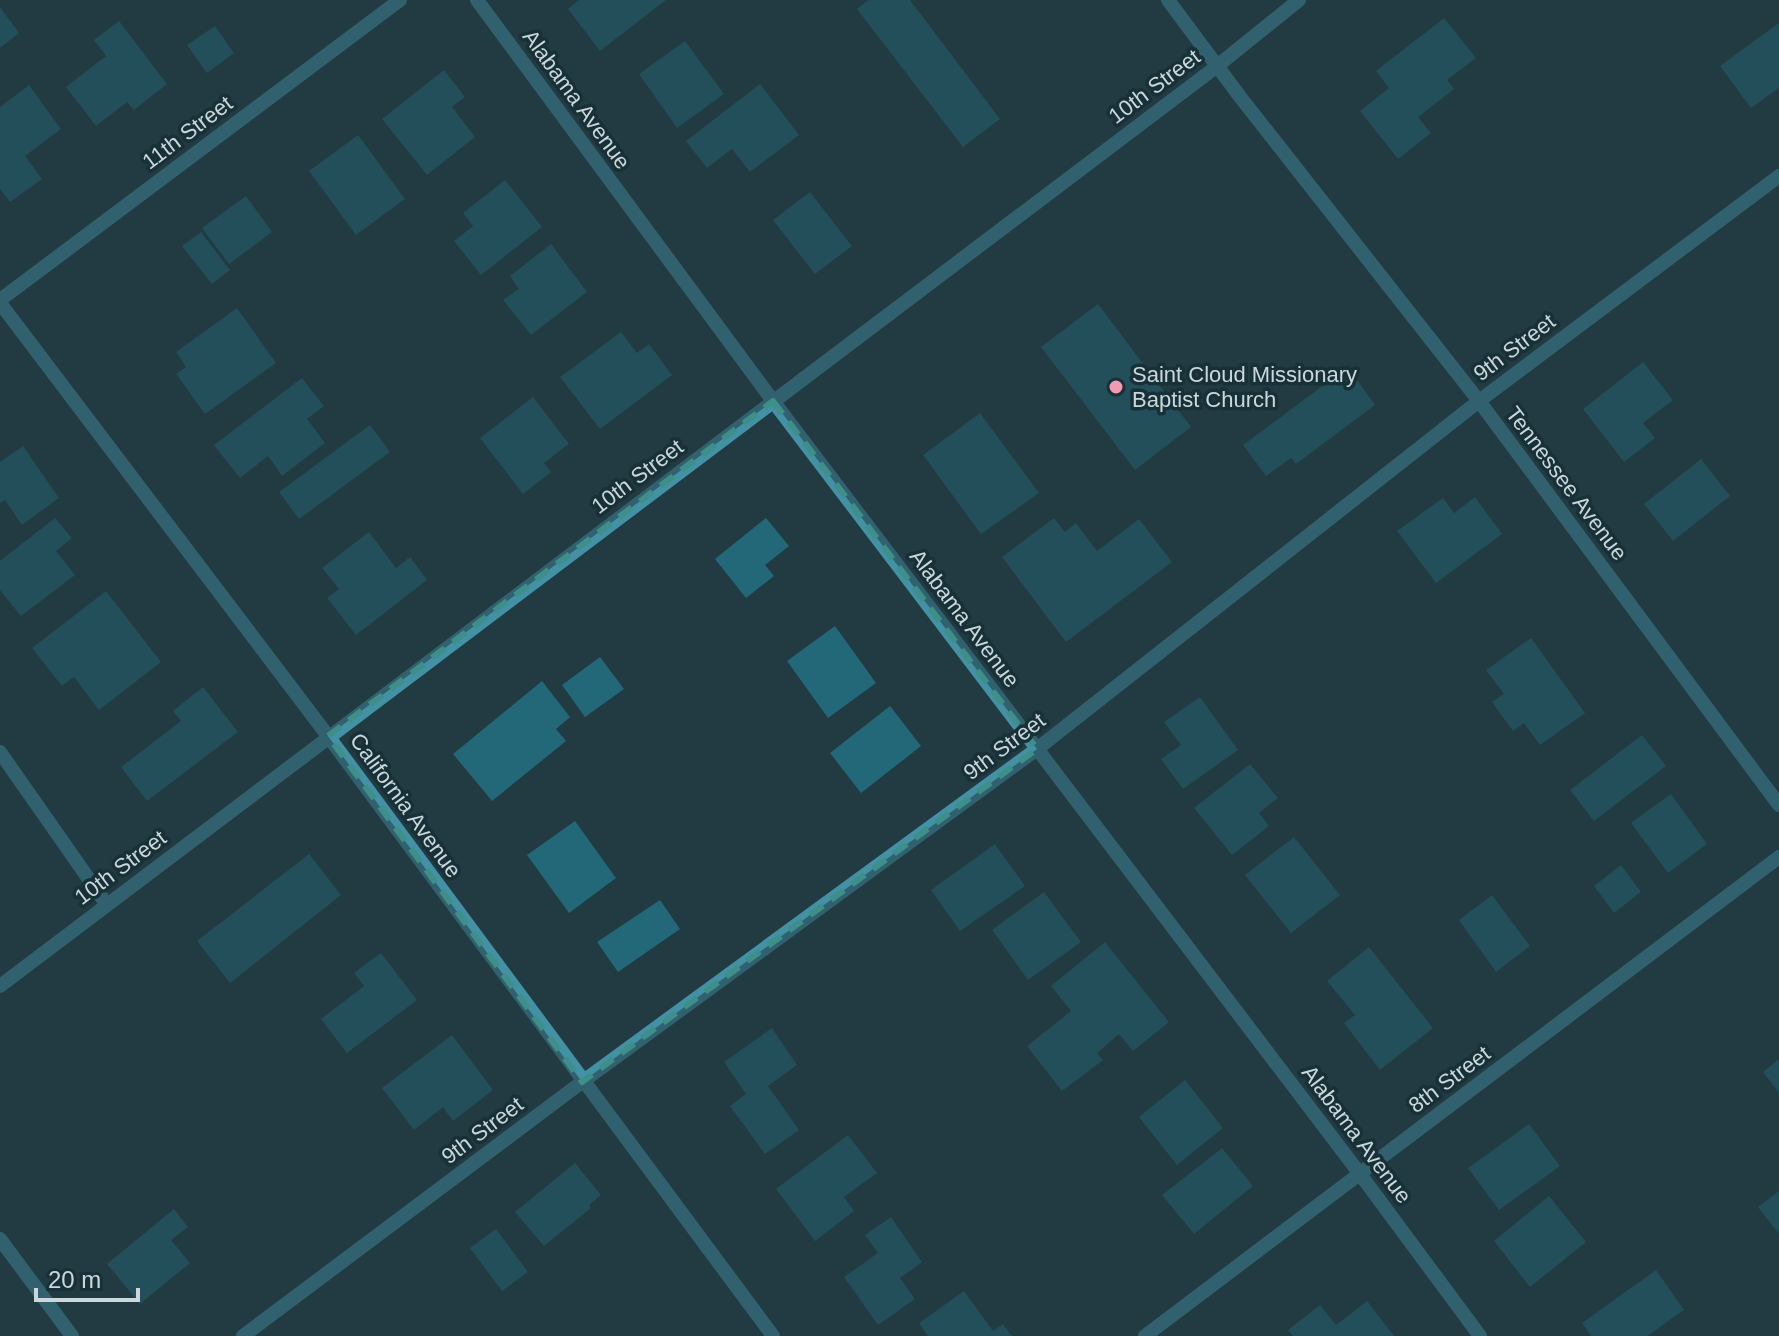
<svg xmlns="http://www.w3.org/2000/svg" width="1779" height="1336" viewBox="0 0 1779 1336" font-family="Helvetica,sans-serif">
	<rect width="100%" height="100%" fill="#223a41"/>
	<path fill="#236879" d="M579 0H666L600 51 568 9Z
		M868 0H910L1000 119 963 147 857 9Z
		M0 7 19 33 0 48Z
		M1444 18 1476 58 1447 80 1454 89 1418 117 1431 133 1398 159 1360 111 1389 88 1376 71Z
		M119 21 167 84 134 110 127 102 96 126 66 87 106 56 94 40Z
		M1779 23V88L1751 108 1720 66Z
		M215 26 234 53 207 73 187 45Z
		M685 41 724 94 677 128 639 74Z
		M444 70 465 97 452 107 475 137 427 175 382 119Z
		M760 84 799 135 750 172 732 149 707 168 686 141Z
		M29 85 61 129 25 156 42 179 10 202 0 189V107Z
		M358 135 405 199 356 235 309 171Z
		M505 180 542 227 481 275 454 241 473 226 463 213Z
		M810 192 852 246 815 274 773 220Z
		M246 196 272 232 229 264 202 228Z
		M201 232 230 270 212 284 182 246Z
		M551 244 587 292 531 335 503 300 519 289 510 276Z
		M1098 304 1191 427 1135 470 1041 347Z
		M237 308 276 363 205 414 176 374 186 367 176 352Z
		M621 332 637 353 649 344 672 375 600 429 560 377Z
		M1643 362 1673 400 1643 423 1655 438 1624 462 1583 409Z
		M1348 367 1375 405 1296 464 1291 458 1266 476 1243 445Z
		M302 378 324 406 307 419 325 443 282 476 268 456 240 478 214 445Z
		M533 397 569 444 544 463 551 472 523 494 480 438Z
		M980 413 1039 493 981 534 923 455Z
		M370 425 390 452 299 519 279 492Z
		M23 446 59 498 22 525 5 500 0 503V462Z
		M1701 459 1730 496 1673 541 1644 504Z
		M1475 497 1502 534 1436 583 1397 531 1443 498 1454 513Z
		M55 518 72 538 56 551 75 575 21 616 0 590V561Z
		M766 518 789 546 765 565 774 576 746 598 715 559Z
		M1054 518 1065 532 1076 523 1097 551 1139 519 1172 562 1066 642 1002 557Z
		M369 532 396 568 410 557 427 580 356 635 327 598 339 589 322 568Z
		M106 591 161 662 99 710 74 677 62 686 32 648Z
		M835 626 876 683 828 718 787 661Z
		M1531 638 1585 713 1540 745 1524 723 1513 731 1492 702 1504 694 1486 670Z
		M600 657 624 689 585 717 562 685Z
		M542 681 570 717 556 729 566 741 492 801 453 754Z
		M203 687 238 732 147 801 121 767 181 721 173 711Z
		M1200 697 1238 750 1183 789 1161 759 1181 745 1164 722Z
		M890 706 921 746 861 793 830 753Z
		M1642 735 1666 766 1594 821 1570 790Z
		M1250 764 1278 798 1259 813 1269 826 1232 855 1194 808Z
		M1671 794 1707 844 1668 873 1631 823Z
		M575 821 616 878 569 913 527 855Z
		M1294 837 1340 895 1291 933 1245 875Z
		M995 844 1025 886 960 931 931 890Z
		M309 854 341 895 230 983 197 941Z
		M1621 865 1641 892 1614 913 1594 886Z
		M1044 892 1081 942 1028 980 992 930Z
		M1492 895 1530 946 1496 972 1459 920Z
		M660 900 680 929 618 972 597 942Z
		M1105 942 1169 1022 1133 1051 1119 1034 1097 1053 1103 1060 1062 1091 1027 1046 1071 1011 1051 986Z
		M1369 947 1433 1028 1380 1070 1344 1023 1355 1015 1327 981Z
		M381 953 417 1000 347 1053 321 1019 364 986 354 973Z
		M772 1028 797 1065 768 1086 799 1130 765 1154 730 1106 746 1094 724 1062Z
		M452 1035 493 1090 453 1121 443 1107 414 1130 382 1088Z
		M1779 1059V1093L1763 1072Z
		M1185 1080 1223 1128 1177 1165 1139 1117Z
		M1529 1124 1560 1166 1499 1210 1468 1168Z
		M848 1135 877 1173 844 1197 854 1211 815 1241 776 1189Z
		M1222 1148 1253 1186 1194 1234 1162 1195Z
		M575 1163 601 1195 589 1205 591 1208 544 1246 515 1212Z
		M1779 1191V1234L1758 1207Z
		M1549 1196 1586 1242 1530 1287 1494 1241Z
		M174 1209 188 1227 171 1240 190 1263 140 1304 107 1264Z
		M891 1217 922 1262 900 1278 915 1299 878 1325 844 1277 878 1253 865 1235Z
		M496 1229 528 1272 502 1291 470 1248Z
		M1656 1270 1684 1310 1647 1336H1591L1582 1323Z
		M964 1291 993 1331 1003 1324 1012 1336H928L919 1323Z
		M1367 1301 1394 1336H1293L1288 1330 1320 1305 1336 1325Z"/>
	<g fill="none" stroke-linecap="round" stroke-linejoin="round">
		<path stroke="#4391a4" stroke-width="14" d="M477 0 773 401 1360 1174 1480 1336
			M1168 0 1241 98 1479 401 1779 805
			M0 300 400 0
			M0 303 328 736 773 1336
			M0 752 107 905
			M0 986 1216 67 1299 0
			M0 1239 72 1336
			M243 1336 582 1082 1037 749 1479 401 1779 176
			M1145 1336 1779 857"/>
	</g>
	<path d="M0 0H1779V1336H0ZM773 401 1037 749 582 1082 328 736Z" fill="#223a41" fill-opacity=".55" fill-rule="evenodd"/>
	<path fill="none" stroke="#3e8e8a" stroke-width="6" stroke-dasharray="16 10" stroke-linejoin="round" d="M773 401 1037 749 582 1082 328 736Z"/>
	<circle fill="#f19ab2" stroke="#183037" stroke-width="3" cx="1116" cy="387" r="8"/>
	<g text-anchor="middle" stroke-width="7" stroke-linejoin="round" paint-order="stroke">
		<g font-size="22" fill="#cad8dc" stroke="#183037">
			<text transform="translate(1154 86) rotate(-37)" y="8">10th Street</text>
			<text transform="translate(577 99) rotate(54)" y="8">Alabama Avenue</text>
			<text transform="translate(187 132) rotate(-37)" y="8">11th Street</text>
			<text transform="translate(1514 347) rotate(-37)" y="8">9th Street</text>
			<text transform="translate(637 476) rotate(-37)" y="8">10th Street</text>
			<text transform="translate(1567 483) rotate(53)" y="8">Tennessee Avenue</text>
			<text transform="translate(965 618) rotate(53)" y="8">Alabama Avenue</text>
			<text transform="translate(1004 746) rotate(-37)" y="8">9th Street</text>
			<text transform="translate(406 805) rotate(54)" y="8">California Avenue</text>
			<text transform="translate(120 867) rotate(-37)" y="8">10th Street</text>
			<text transform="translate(1449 1079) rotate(-37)" y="8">8th Street</text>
			<text transform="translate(482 1130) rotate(-37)" y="8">9th Street</text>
			<text transform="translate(1357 1134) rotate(53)" y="8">Alabama Avenue</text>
		</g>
		<g font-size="22" fill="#cad8dc" stroke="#183037" text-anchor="start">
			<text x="1132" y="382">Saint Cloud Missionary<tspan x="1132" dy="25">Baptist Church</tspan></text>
		</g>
	</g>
	<path d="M36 1288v12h102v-12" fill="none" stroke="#cad8dc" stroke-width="4"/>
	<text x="48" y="1288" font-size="24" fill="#cad8dc" stroke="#183037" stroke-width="6" paint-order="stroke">20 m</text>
</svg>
